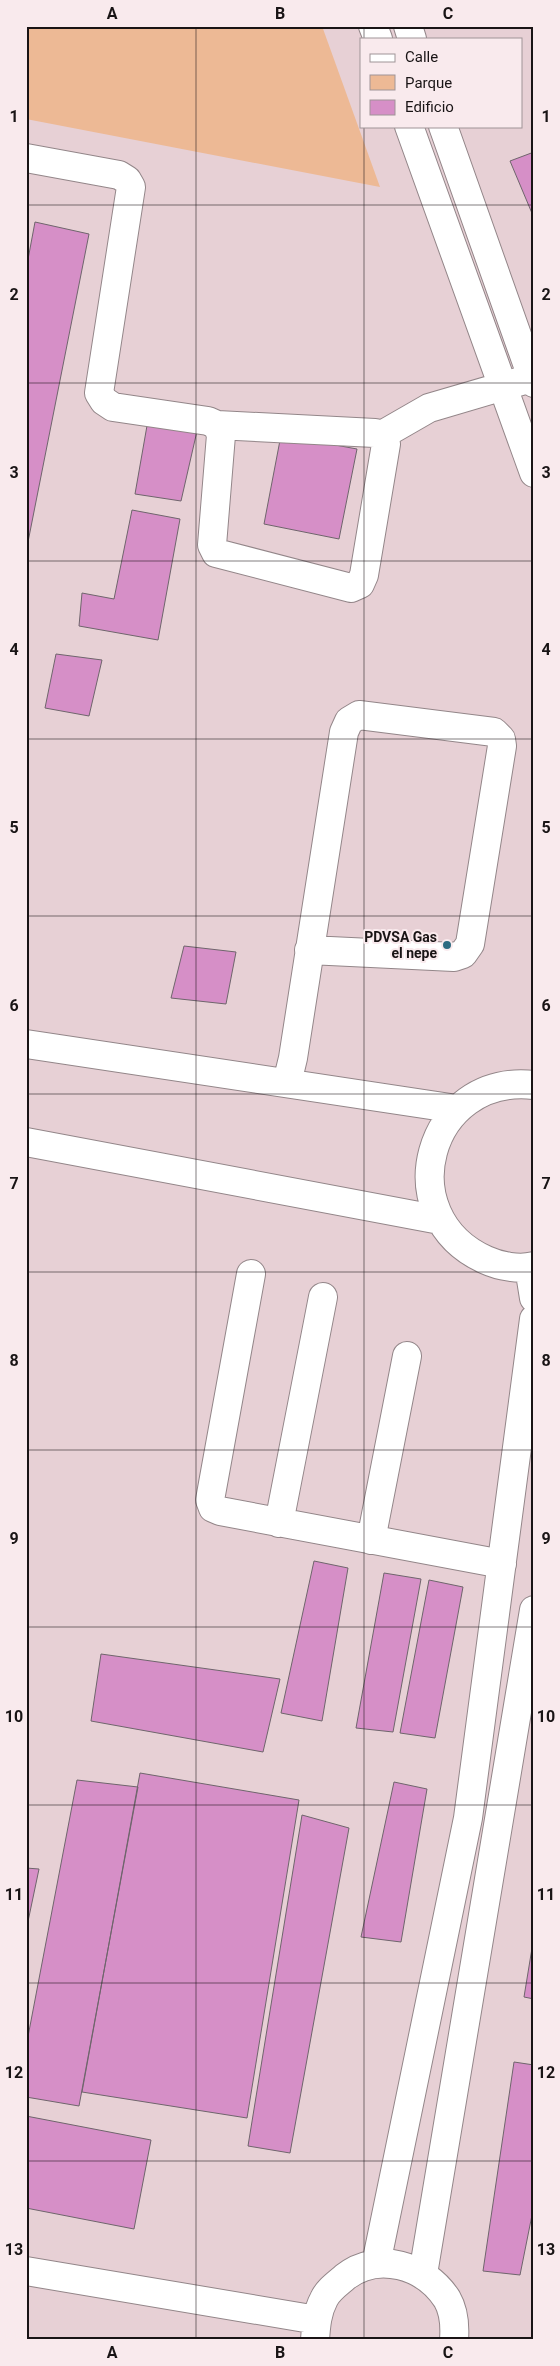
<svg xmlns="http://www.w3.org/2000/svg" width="560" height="2366" viewBox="0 0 560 2366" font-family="Roboto,sans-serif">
	<rect width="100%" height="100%" fill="#ecdde0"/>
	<path fill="#e7d0d5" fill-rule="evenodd" d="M26 26H534V2340H26ZM361 39H521V126H361Z"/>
	<path fill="#edb995" d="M26 26H322L380 187 26 119Z"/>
	<path fill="#d68fc7" stroke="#6f656c" d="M534 152V218L510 161Z
		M35 222 89 234 26 552V270Z
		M148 420 197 431 181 501 135 494Z
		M281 435 357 449 339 539 264 524Z
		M132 510 180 519 158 640 79 626 82 593 114 599Z
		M56 654 102 660 89 716 45 708Z
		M184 946 236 952 226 1004 171 998Z
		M314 1561 348 1568 322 1721 281 1713Z
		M384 1573 421 1579 393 1732 356 1728Z
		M429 1580 463 1587 435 1738 400 1733Z
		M101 1654 280 1679 263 1752 91 1721Z
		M140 1773 299 1800 247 2118 82 2092Z
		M77 1780 138 1787 79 2106 26 2097V2047Z
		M394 1782 427 1789 401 1942 361 1937Z
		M302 1815 349 1828 290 2153 248 2146Z
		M26 1868 39 1869 26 1931Z
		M533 1942H534V1999L524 1997Z
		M514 2062 534 2065V2205L520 2275 483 2271Z
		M26 2116 151 2140 134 2229 26 2208Z"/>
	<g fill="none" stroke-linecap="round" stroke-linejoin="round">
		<g stroke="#938689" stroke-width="30">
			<path id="minor" d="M373 26 378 39
				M408 26 412 39
				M409 126 534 473
				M443 126 534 383
				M26 158 119 175 127 180 131 187 99 393 104 401 113 407 208 421 217 425 375 433 382 435 386 444 364 575 360 584 351 588 216 553 212 545 221 435 217 425
				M382 435 429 408 521 381
				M26 1044 457 1109
				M287 1083 293 1058 344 732 349 721 359 715 494 732 501 739 502 746 470 944 463 954 454 957 309 950
				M534 1085C427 1073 388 1216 486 1260 499 1266 519 1270 534 1266
				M26 1142 440 1220
				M529 1267 534 1298
				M251 1274 210 1500 213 1508 220 1511 502 1564
				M279 1523 323 1297
				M371 1540 407 1356
				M376 2264 468 1818 534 1319
				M26 2271 317 2320
				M423 2274 534 1610
				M315 2340C316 2326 317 2312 324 2299 328 2290 337 2284 345 2277 378 2251 425 2265 447 2299 454 2311 455 2327 454 2340"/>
		</g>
		<use href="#minor" stroke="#fff" stroke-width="28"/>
	</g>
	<path fill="none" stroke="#191415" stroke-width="1" stroke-opacity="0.55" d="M196 26V2340M364 26V39M364 126V2340M26 205H534M26 383H534M26 561H534M26 739H534M26 916H534M26 1094H534M26 1272H534M26 1450H534M26 1627H534M26 1805H534M26 1983H534M26 2161H534"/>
	<circle fill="#2d6b81" stroke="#f9eaed" stroke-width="2" cx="447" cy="945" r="5"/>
	<g text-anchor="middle" stroke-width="4" stroke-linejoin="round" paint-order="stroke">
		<g font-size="14" font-weight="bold" fill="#191415" stroke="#f9eaed" text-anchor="end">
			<text x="437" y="942">PDVSA Gas<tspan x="437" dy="16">el nepe</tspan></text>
		</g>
	</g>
	<rect width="560" height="2366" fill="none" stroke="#f9eaed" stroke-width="55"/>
	<rect x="360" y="38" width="162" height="90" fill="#f9eaed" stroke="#9f9497"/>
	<rect x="370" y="54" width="25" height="8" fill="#ffffff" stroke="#9f9497"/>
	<text x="405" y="62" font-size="15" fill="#191415">Calle</text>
	<rect x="370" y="75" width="25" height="15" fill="#edb995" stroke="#9f9497"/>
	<text x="405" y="88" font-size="15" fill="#191415">Parque</text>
	<rect x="370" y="100" width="25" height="15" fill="#d68fc7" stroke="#9f9497"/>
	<text x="405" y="112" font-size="15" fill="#191415">Edificio</text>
	<rect x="28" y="28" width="504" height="2310" fill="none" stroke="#191415" stroke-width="2"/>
	<g font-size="16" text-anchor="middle" font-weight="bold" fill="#191415">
		<text x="112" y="19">A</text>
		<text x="280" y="19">B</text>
		<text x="448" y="19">C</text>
		<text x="14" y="122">1</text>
		<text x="546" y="122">1</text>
		<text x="14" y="300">2</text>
		<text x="546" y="300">2</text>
		<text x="14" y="478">3</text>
		<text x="546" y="478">3</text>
		<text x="14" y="655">4</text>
		<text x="546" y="655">4</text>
		<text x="14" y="833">5</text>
		<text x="546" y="833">5</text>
		<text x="14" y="1011">6</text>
		<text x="546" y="1011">6</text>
		<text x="14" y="1189">7</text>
		<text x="546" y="1189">7</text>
		<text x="14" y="1366">8</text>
		<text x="546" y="1366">8</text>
		<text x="14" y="1544">9</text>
		<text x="546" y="1544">9</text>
		<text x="14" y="1722">10</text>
		<text x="546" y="1722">10</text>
		<text x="14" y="1900">11</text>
		<text x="546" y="1900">11</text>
		<text x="14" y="2078">12</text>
		<text x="546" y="2078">12</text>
		<text x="14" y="2255">13</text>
		<text x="546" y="2255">13</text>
		<text x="112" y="2358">A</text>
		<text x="280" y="2358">B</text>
		<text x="448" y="2358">C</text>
	</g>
</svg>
